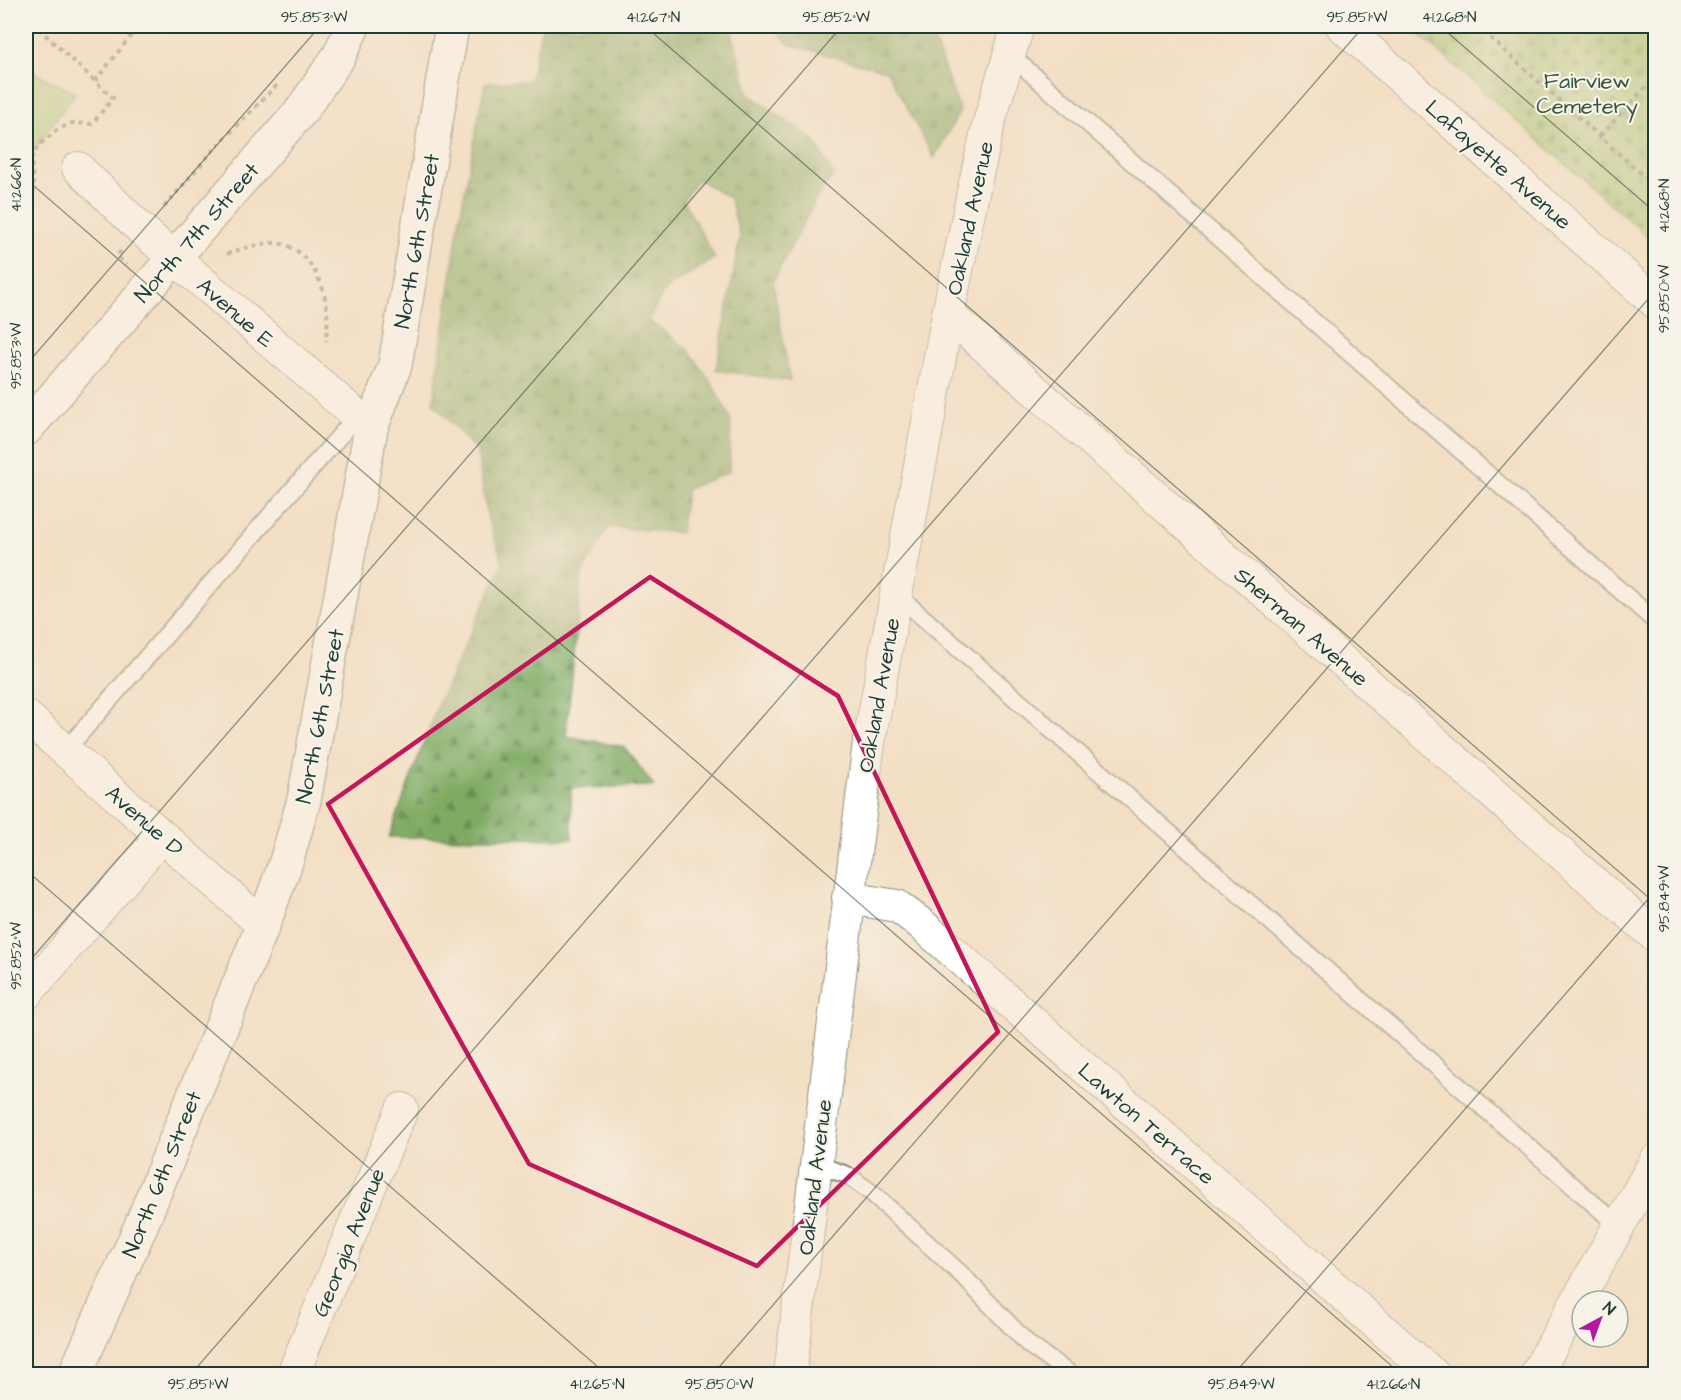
<svg xmlns="http://www.w3.org/2000/svg" width="1681" height="1400" viewBox="0 0 1681 1400" font-family="'Architects Daughter',sans-serif">
	<defs>
		<pattern id="forest-firs" width="22" height="20" patternUnits="userSpaceOnUse" patternTransform="scale(1.5)"><rect width="22" height="20" fill="#7eaa62"/><path d="M5 1l3.5 6h-7zM16 11l3.5 6h-7z" fill="#678c52"/></pattern>
		<pattern id="cemetery-stones" width="16" height="16" patternUnits="userSpaceOnUse" patternTransform="scale(1.5)"><rect width="16" height="16" fill="#9ec570"/><path d="M2 7V4a2 2 0 0 1 4 0v3zM10 15v-3a2 2 0 0 1 4 0v3z" fill="#80a15d"/></pattern>
	</defs>
	<rect width="100%" height="100%" fill="#f7f3e8"/>
	<filter id="ink" filterUnits="userSpaceOnUse"><feTurbulence type="fractalNoise" baseFrequency=".0167" numOctaves="2"/><feDisplacementMap in="SourceGraphic" scale="12" xChannelSelector="R" yChannelSelector="G"/><feConvolveMatrix kernelMatrix="1 2 1 2 8 2 1 2 1" color-interpolation-filters="sRGB"/></filter>
	<filter id="wash" filterUnits="userSpaceOnUse"><feTurbulence type="fractalNoise" baseFrequency=".008" numOctaves="4" result="noise"/><feDisplacementMap in="SourceGraphic" scale="24" xChannelSelector="R" yChannelSelector="G"/><feGaussianBlur stdDeviation="1.35" result="paint"/><feColorMatrix in="noise" values="0 0 0 0 0 0 0 0 0 0 0 0 0 0 0 0 0 1.4 0 .05"/><feComposite in="paint" operator="in"/></filter>
	<g filter="url(#wash)">
		<rect width="100%" height="100%" fill="#f3dfc4"/>
		<path fill="url(#forest-firs)" stroke="#4e744b" stroke-width="1.5" d="M542 26H730L749 94 814 140 833 175 819 193 773 282 790 381 716 370 740 237 730 198 698 179 683 200 715 258 665 289 648 320 687 348 710 380 731 419 729 472 687 489 680 533 609 527 582 574 566 736 624 747 654 786 571 788 572 839 389 837 440 699 503 563 487 516 477 451 433 403 458 228 485 83 530 80Z
			M774 26H927L929 27 960 111 934 158 887 71 788 44Z"/>
		<path fill="url(#cemetery-stones)" stroke="#5e8152" stroke-width="1.5" d="M1410 26H1655V243Z"/>
		<path fill="#9ec570" stroke="#5e8152" stroke-width="1.5" d="M26 68 75 93 26 161Z"/>
	</g>
	<g filter="url(#ink)">
		<g fill="none" stroke-linecap="round" stroke-linejoin="round">
			<g stroke="#898e7c" stroke-width="20">
				<path id="service" d="M1009 54 1656 622
					M896 594 1619 1226
					M65 751 357 416
					M815 1164 847 1175 872 1193 962 1275 1029 1345 1070 1374"/>
			</g>
			<g stroke="#898e7c" stroke-width="34">
				<path id="minor" d="M1342 26 1656 303
					M78 168 142 230 371 428
					M948 314 1656 937
					M26 716 263 925
					M848 898 897 906 920 923 1433 1374
					M26 994 162 836
					M293 1374 402 1109
					M790 1374 869 742 948 314 975 183 990 119 1018 26
					M1536 1374 1656 1160"/>
			</g>
			<g stroke="#898e7c" stroke-width="36">
				<path id="tertiary" d="M26 429 301 111 339 56 353 26
					M75 1374 140 1228 263 925 286 862 304 800 371 428 395 365 452 26"/>
			</g>
			<path stroke="#898e7c" stroke-width="4" stroke-dasharray="4.5 4.5" stroke-linecap="butt" d="M1477 26 1656 187
				M26 30 30 26
				M95 81 139 26
				M1600 136 1656 76
				M26 201 34 191 31 159 39 145 57 130 72 123 92 124 113 98 36 26
				M164 207 217 146 277 85
				M121 251 117 256 126 265
				M227 254C241 249 257 244 272 243 306 242 326 284 327 313 328 322 327 332 326 341"/>
			<use href="#service" stroke="#fff" stroke-width="16"/>
			<use href="#minor" stroke="#fff" stroke-width="32"/>
			<use href="#tertiary" stroke="#fff" stroke-width="33"/>
		</g>
	</g>
	<path d="M0 0H1681V1400H0ZM650 577 838 696 998 1032 757 1266 529 1164 328 804Z" fill="#f3dfc4" fill-opacity=".55" fill-rule="evenodd"/>
	<path fill="none" stroke="#c2185b" stroke-width="4.5" stroke-linejoin="round" d="M650 577 838 696 998 1032 757 1266 529 1164 328 804Z"/>
	<path fill="none" stroke="#1f3d34" stroke-width="1.5" stroke-opacity="0.45" d="M645 26 1656 904M1440 26 1656 213M26 179 1401 1374M26 365 320 26M26 870 606 1374M26 965 842 26M191 1374 1364 26M713 1374 1656 290M1234 1374 1656 890"/>
	<g text-anchor="middle" stroke-width="4.5" stroke-linejoin="round" paint-order="stroke">
		<g font-size="22" fill="#385840" stroke="#f7f3e8">
			<text x="1587" y="88">Fairview<tspan x="1587" dy="25">Cemetery</tspan></text>
		</g>
		<g font-size="22" fill="#1f3d34" stroke="#f7f3e8">
			<text transform="translate(1499 164) rotate(41)" y="8">Lafayette Avenue</text>
			<text transform="translate(969 218) rotate(-78)" y="8">Oakland Avenue</text>
			<text transform="translate(196 232) rotate(-49)" y="8">North 7th Street</text>
			<text transform="translate(416 241) rotate(-80)" y="8">North 6th Street</text>
			<text transform="translate(236 312) rotate(41)" y="8">Avenue E</text>
			<text transform="translate(1302 626) rotate(41)" y="8">Sherman Avenue</text>
			<text transform="translate(878 695) rotate(-80)" y="8">Oakland Avenue</text>
			<text transform="translate(319 716) rotate(-79)" y="8">North 6th Street</text>
			<text transform="translate(145 820) rotate(41)" y="8">Avenue D</text>
			<text transform="translate(1147 1123) rotate(41)" y="8">Lawton Terrace</text>
			<text transform="translate(161 1174) rotate(-68)" y="8">North 6th Street</text>
			<text transform="translate(814 1177) rotate(-83)" y="8">Oakland Avenue</text>
			<text transform="translate(348 1242) rotate(-68)" y="8">Georgia Avenue</text>
		</g>
	</g>
	<rect width="1681" height="1400" fill="none" stroke="#f7f3e8" stroke-width="66"/>
	<g transform="translate(1600 1319) rotate(41)"><circle r="28" fill="#f7f3e8" stroke="#a1aaa0" stroke-width="1.5"/>
	<path d="M0-4.5L10 22L0 15L-10 22Z" fill="#b5179e"/>
	<text y="-9" font-size="16" font-weight="bold" text-anchor="middle" fill="#1f3d34">N</text>
	</g>
	<rect x="33" y="33" width="1615" height="1334" fill="none" stroke="#1f3d34" stroke-width="2"/>
	<g font-size="15" text-anchor="middle" fill="#1f3d34">
		<text x="314" y="22">95.853°W</text>
		<text x="653" y="22">41.267°N</text>
		<text x="836" y="22">95.852°W</text>
		<text x="1357" y="22">95.851°W</text>
		<text x="1449" y="22">41.268°N</text>
		<text transform="translate(16 185) rotate(-90)" y="5">41.266°N</text>
		<text transform="translate(1664 206) rotate(-90)" y="5">41.268°N</text>
		<text transform="translate(1664 299) rotate(-90)" y="5">95.850°W</text>
		<text transform="translate(16 356) rotate(-90)" y="5">95.853°W</text>
		<text transform="translate(1664 899) rotate(-90)" y="5">95.849°W</text>
		<text transform="translate(16 956) rotate(-90)" y="5">95.852°W</text>
		<text x="198" y="1389">95.851°W</text>
		<text x="597" y="1389">41.265°N</text>
		<text x="719" y="1389">95.850°W</text>
		<text x="1241" y="1389">95.849°W</text>
		<text x="1393" y="1389">41.266°N</text>
	</g>
</svg>
